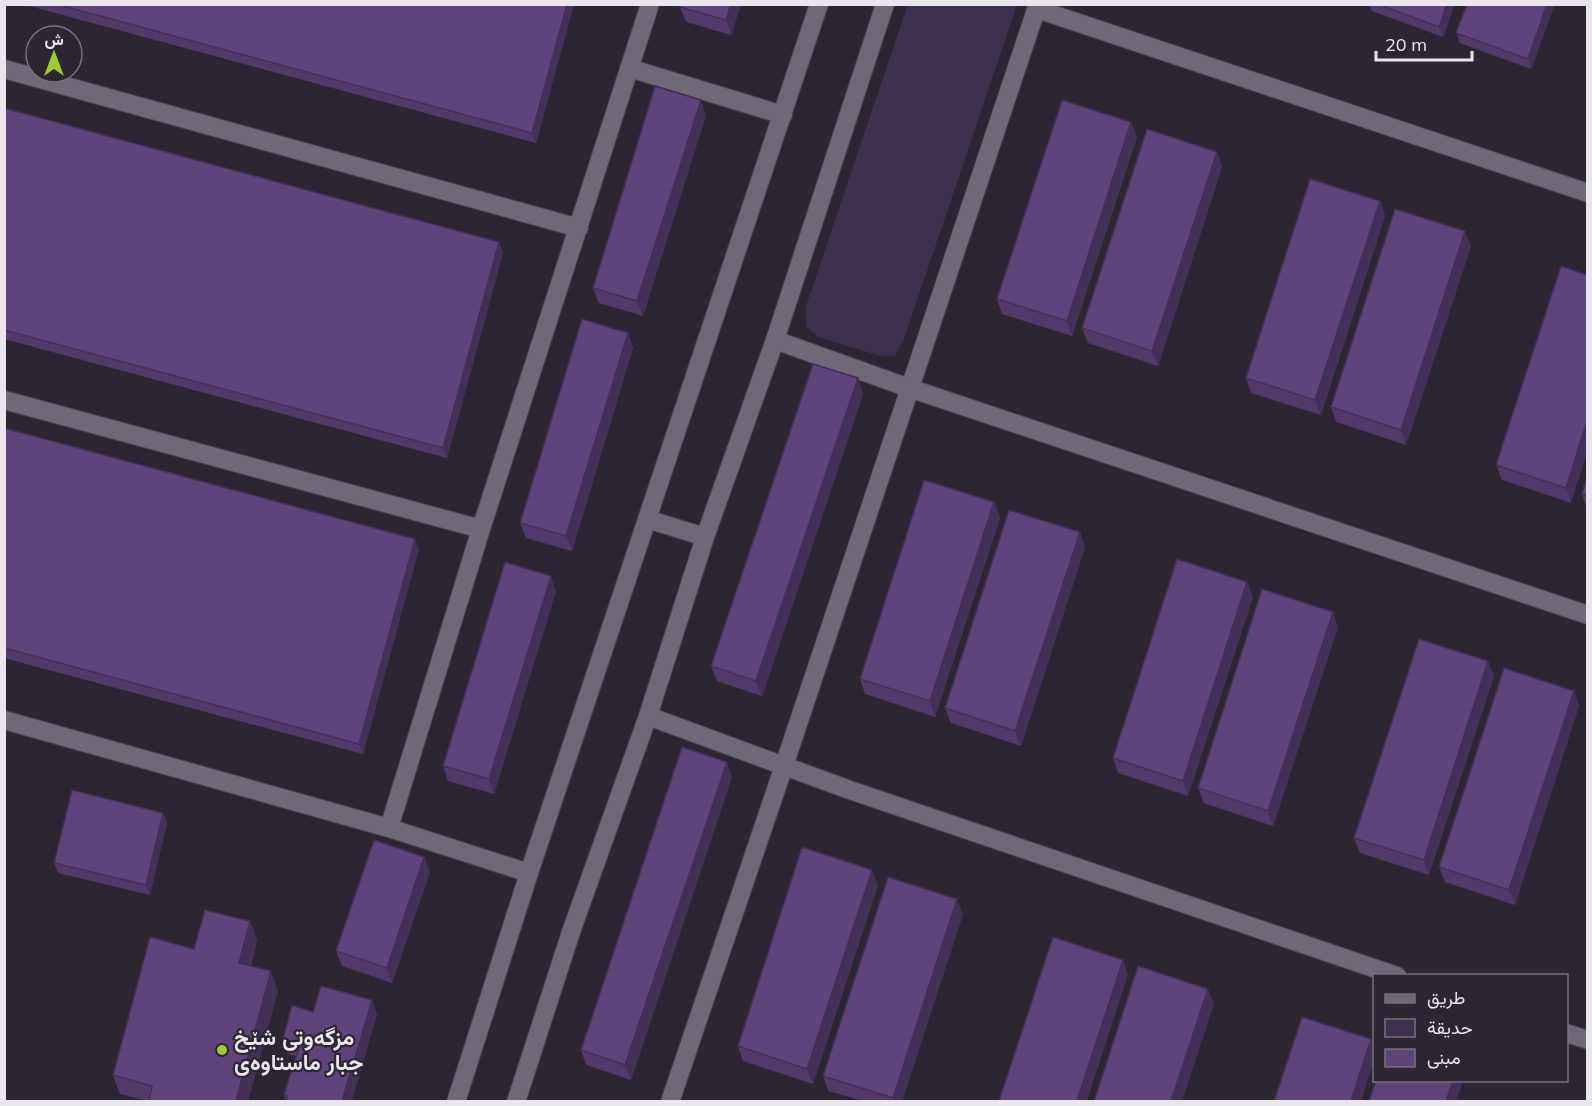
<svg xmlns="http://www.w3.org/2000/svg" width="1592" height="1106" viewBox="0 0 1592 1106" font-family="Mulish,Vazirmatn,sans-serif">
	<rect width="100%" height="100%" fill="#2b2632"/>
	<path fill="#3d2f4e" d="M908 4 1017 5 904 339 895 356H880L818 337 806 326V306Z"/>
	<g fill="none" stroke-linecap="round" stroke-linejoin="round">
		<g stroke="#47434d" stroke-width="20">
			<path id="street" d="M1037 9 1588 193
				M629 68 783 115
				M4 69 579 228
				M775 340 909 388 1588 615
				M4 400 481 529
				M648 716 847 789 1397 976
				M4 720 389 828 529 873
				M389 828 481 529 650 4
				M1566 1033 1588 1040
				M670 1102 784 766 1038 4"/>
		</g>
		<g stroke="#47434d" stroke-width="20">
			<path id="secondary" d="M647 519 705 537
				M456 1102 529 873 819 4
				M516 1102 571 932 648 716 705 537 775 340 885 4"/>
		</g>
		<use href="#street" stroke="#6e6877" stroke-width="18"/>
		<use href="#secondary" stroke="#6e6877" stroke-width="18"/>
	</g>
	<path fill="#513a6a" d="M22 4H574L536 143Z
		M741 4 731 35 686 22 680 7Z
		M1369 4H1455L1443 37 1372 11Z
		M1467 4H1555L1531 69 1460 43 1456 33Z
		M4 108 499 242 503 253 447 458 4 339Z
		M706 115 643 316 599 303 593 288Z
		M1131 122 1137 137 1072 336 1002 314 997 299Z
		M1217 152 1222 167 1158 366 1088 343 1082 328Z
		M1380 201 1385 216 1321 415 1251 393 1246 378Z
		M1471 246 1406 445 1336 422 1331 407Z
		M1587 275 1571 503 1502 480 1496 465Z
		M628 333 633 348 572 551 526 538 520 523Z
		M863 394 762 696 717 681 711 666Z
		M4 428 415 539 419 549 363 754 4 658Z
		M1587 476V510L1582 494Z
		M994 502 1000 518 935 717 865 694 860 679Z
		M1085 547 1021 746 951 723 945 708Z
		M1247 582 1253 597 1188 796 1118 773 1113 758Z
		M556 591 494 794 448 781 443 766Z
		M1338 627 1273 826 1204 803 1198 788Z
		M1488 661 1494 676 1429 875 1360 853 1354 838Z
		M1574 691 1579 706 1515 905 1445 882 1439 867Z
		M732 777 631 1080 586 1065 581 1050Z
		M163 813 167 823 150 895 58 873 54 863Z
		M424 857 430 872 392 983 342 966 336 951Z
		M878 885 813 1084 743 1061 738 1046Z
		M963 914 902 1101H863L828 1091 823 1076Z
		M250 921 257 940 251 966 278 991 248 1101H147L120 1094 113 1075 194 949Z
		M372 1000 377 1015 286 1101 284 1095 296 1056 288 1054 283 1039 313 1012Z"/>
	<path fill="#423056" d="M567 4H574L536 143 532 133Z
		M731 4H741L731 35 726 20Z
		M1447 4H1455L1443 37 1439 27Z
		M1547 4H1555L1531 69 1528 59Z
		M701 100 706 115 643 316 637 301Z
		M1131 122 1137 137 1072 336 1067 321Z
		M1217 152 1222 167 1158 366 1152 351Z
		M1380 201 1385 216 1321 415 1315 400Z
		M1465 231 1471 246 1406 445 1401 430Z
		M499 242 503 253 447 458 443 448Z
		M628 333 633 348 572 551 566 536Z
		M858 378 863 394 762 696 756 681Z
		M1587 421V453L1571 503 1566 488Z
		M994 502 1000 518 935 717 930 701Z
		M1080 532 1085 547 1021 746 1015 731Z
		M415 539 419 549 363 754 359 744Z
		M551 576 556 591 494 794 489 779Z
		M1247 582 1253 597 1188 796 1183 781Z
		M1333 612 1338 627 1273 826 1268 811Z
		M1488 661 1494 676 1429 875 1424 860Z
		M1574 691 1579 706 1515 905 1509 890Z
		M727 762 732 777 631 1080 625 1065Z
		M163 813 167 823 150 895 146 885Z
		M424 857 430 872 392 983 387 968Z
		M872 870 878 885 813 1084 807 1069Z
		M957 899 963 914 902 1101H894L893 1098Z
		M250 921 257 940 246 982 239 963Z
		M1123 960 1128 975 1087 1101H1077Z
		M271 971 278 991 248 1101H236Z
		M1208 989 1214 1004 1182 1101H1171Z
		M372 1000 377 1015 352 1101H342Z
		M1371 1039 1374 1048V1061L1361 1101H1351Z
		M1453 1080H1461L1462 1084 1456 1101H1446Z"/>
	<path fill="#5e447b" stroke="#423056" stroke-width="1.5" d="M56 4H567L532 133Z
		M681 4H731L726 20 680 7Z
		M1378 4H1447L1439 27Z
		M1467 4H1547L1528 59 1456 33Z
		M655 86 701 100 637 301 593 288Z
		M1062 100 1131 122 1067 321 997 299Z
		M4 108 499 242 443 448 4 330Z
		M1147 129 1217 152 1152 351 1082 328Z
		M1310 179 1380 201 1315 400 1246 378Z
		M1395 209 1465 231 1401 430 1331 407Z
		M1561 266 1587 275V421L1566 488 1496 465Z
		M582 319 628 333 566 536 520 523Z
		M813 364 858 378 756 681 711 666Z
		M4 428 415 539 359 744 4 648Z
		M1587 476V496L1582 494Z
		M924 480 994 502 930 701 860 679Z
		M1009 510 1080 532 1015 731 945 708Z
		M1177 559 1247 582 1183 781 1113 758Z
		M505 562 551 576 489 779 443 766Z
		M1262 589 1333 612 1268 811 1198 788Z
		M1419 639 1488 661 1424 860 1354 838Z
		M1504 668 1574 691 1509 890 1439 867Z
		M682 747 727 762 625 1065 581 1050Z
		M72 790 163 813 146 885 54 863Z
		M374 840 424 857 387 968 336 951Z
		M802 847 872 870 807 1069 738 1046Z
		M888 877 957 899 893 1098 823 1076Z
		M205 910 250 921 239 963 271 971 236 1101H149L152 1086 113 1075 150 937 194 949Z
		M1053 937 1123 960 1077 1101H999Z
		M1138 966 1208 989 1171 1101H1094Z
		M321 986 372 1000 342 1101H286L288 1096 284 1095 300 1044 283 1039 292 1005 313 1012Z
		M1302 1017 1371 1039 1351 1101H1274Z
		M1376 1080H1453L1446 1101H1369Z"/>
	<circle fill="#9fca2d" stroke="#2b2632" stroke-width="2" cx="222" cy="1050" r="6"/>
	<g text-anchor="middle" stroke-width="4.5" stroke-linejoin="round" paint-order="stroke">
		<g font-size="22" font-weight="bold" fill="#e9e6ee" stroke="#2b2632" text-anchor="start">
			<text x="234" y="1045">مزگەوتی شێخ<tspan x="234" dy="25">جبار ماستاوەی</tspan></text>
		</g>
	</g>
	<rect width="1592" height="1106" fill="none" stroke="#e9e6ee" stroke-width="12"/>
	<rect x="1373" y="974" width="195" height="108" fill="#2b2632" stroke="#77737d" stroke-width="1.5"/>
	<rect x="1385" y="994" width="30" height="9" fill="#6e6877" stroke="#77737d" stroke-width="1.5"/>
	<text x="1427" y="1004" font-size="18" fill="#e9e6ee">طريق</text>
	<rect x="1385" y="1019" width="30" height="18" fill="#3d2f4e" stroke="#77737d" stroke-width="1.5"/>
	<text x="1427" y="1034" font-size="18" fill="#e9e6ee">حديقة</text>
	<rect x="1385" y="1049" width="30" height="18" fill="#5e447b" stroke="#77737d" stroke-width="1.5"/>
	<text x="1427" y="1064" font-size="18" fill="#e9e6ee">مبنى</text>
	<g transform="translate(54 54)"><circle r="28" fill="#2b2632" stroke="#77737d" stroke-width="1.5"/>
	<path d="M0-4.5L10 22L0 15L-10 22Z" fill="#9fca2d"/>
	<text y="-9" font-size="16" font-weight="bold" text-anchor="middle" fill="#e9e6ee">ش</text>
	</g>
	<path d="M1376 51v9h96v-9" fill="none" stroke="#e9e6ee" stroke-width="3"/>
	<text x="1385" y="51" font-size="18" fill="#e9e6ee" stroke="#2b2632" stroke-width="4.5" paint-order="stroke">20 m</text>
</svg>
